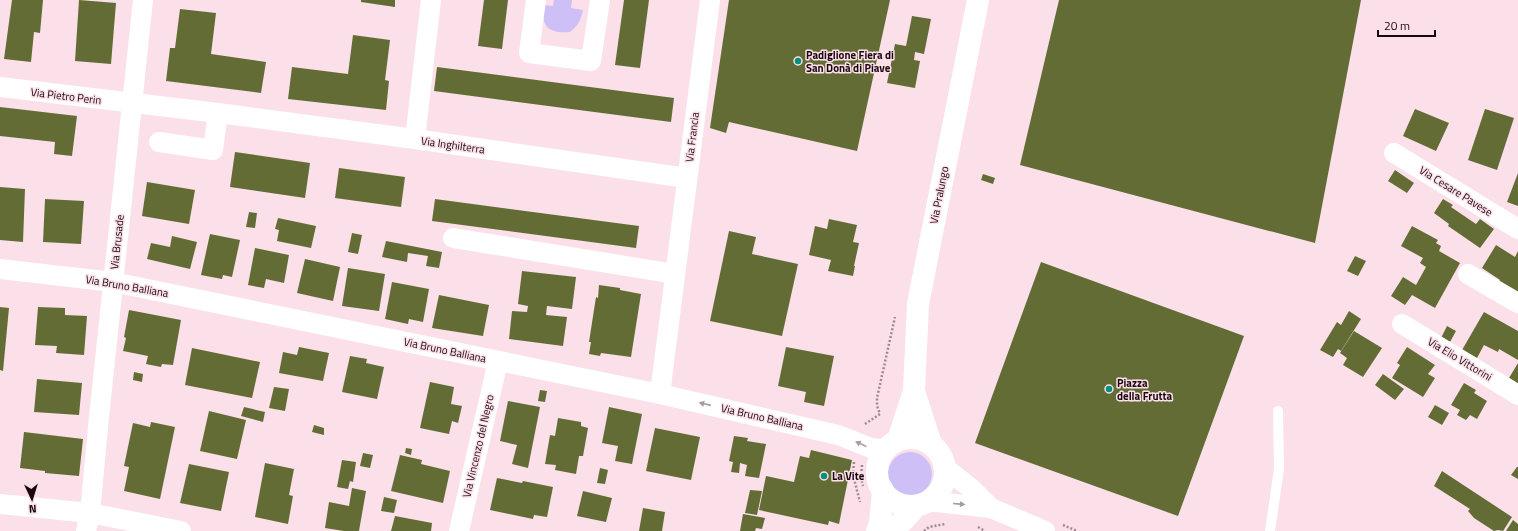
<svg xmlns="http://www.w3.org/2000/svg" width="1518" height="531" viewBox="0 0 1518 531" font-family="'Titillium Web',sans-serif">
	<rect width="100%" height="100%" fill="#fbe0e9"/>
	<path fill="#cec0f7" d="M554 0H572L571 8 583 10C581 20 578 26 570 32 548 34 541 26 543 5L553 6Z
		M888 474a22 22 0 1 1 44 0a22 22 0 1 1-44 0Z"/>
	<path fill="#636c34" d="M12 0H43L40 33 34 32 31 62 4 59Z
		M79 0 116 3 111 64 75 61Z
		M361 0H395V7L361 2Z
		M484 0H508L502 49 478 46Z
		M624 0H649L640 68 615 65Z
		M729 0H890L857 151 729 122 726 133 710 128Z
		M1059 0H1361L1315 243 1020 165Z
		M180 9 216 13 211 54 266 62 261 93 166 81 170 48H175Z
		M912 16 931 19 924 54 915 52 914 60 920 61 915 88 887 83 895 44 906 46Z
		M353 35 390 40 385 80 389 81 386 110 288 99 292 67 348 74Z
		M437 67 674 98 671 122 434 91Z
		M0 107 77 116 72 156 54 154 55 142 0 136Z
		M1415 109 1449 123 1436 151 1403 136Z
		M1485 109 1514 118 1497 170 1468 160Z
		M235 152 310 163 305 198 230 187Z
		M339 168 405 177 401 207 335 198Z
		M1395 170 1414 183 1407 193 1388 181Z
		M1518 173V206L1507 202Z
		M983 174 995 178 993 184 981 180Z
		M147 182 195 190 189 224 142 216Z
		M0 187 25 189 23 242 0 240Z
		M45 199 84 201 81 244 43 242Z
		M435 199 639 226 636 248 432 221Z
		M1443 199 1453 205 1451 207 1476 224 1480 219 1494 229 1480 248 1448 226 1449 224 1434 213Z
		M249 212 257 213 255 228 246 227Z
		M278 218 316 226 311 248 277 241 279 230 275 229Z
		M829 219 857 225 853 242 859 243 854 266H855L853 276 828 271 831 260 809 255 815 226 827 229Z
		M1412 226 1438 240 1436 243 1441 246 1439 251 1460 263 1435 308 1412 295 1405 305 1391 296 1403 277 1416 285 1426 267 1420 263 1423 258 1401 246Z
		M729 231 756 237 752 254 798 264 782 336 710 321Z
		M352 233 362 235 358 254 348 252Z
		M210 234 240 240 232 277 223 275 222 279 201 275Z
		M172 236 197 242 190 269 147 259 151 243 170 247Z
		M386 241 442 252 439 268 426 266 428 256 408 253 407 262 382 257Z
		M1496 245 1515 257 1518 251V293L1499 282 1500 280 1482 268Z
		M255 248 289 255 284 283 266 279 264 288 248 285Z
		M1355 256 1366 261 1358 276 1347 271Z
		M305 259 340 267 333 301 297 293Z
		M1041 262 1244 336 1178 516 975 443Z
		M348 268 385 274 379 311 342 306Z
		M522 271 576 277 572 309 547 306 546 315 567 317 563 346 509 339 512 311 527 312 528 306 518 304Z
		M392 282 429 289 423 322 409 319 408 324 385 319Z
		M599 285 620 288V290L641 294 631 357 601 353 600 356 589 354 591 342H589L596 297 598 298Z
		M439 295 489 305 483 336 432 328Z
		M0 307 9 308 3 371 0 370Z
		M38 307 65 308V315L87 316 84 355 56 353 57 346 35 345Z
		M129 310 181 320 173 365 162 364 161 367 146 364 148 356 123 351 126 338 124 337Z
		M1349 311 1361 319 1341 351 1338 349 1333 357 1320 350 1337 322 1341 325Z
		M1484 312 1518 331V360L1499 349 1498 352 1484 345 1477 358 1462 350Z
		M1447 326 1456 331 1450 342 1441 338Z
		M1354 331 1382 348 1363 377 1343 365 1347 358 1340 353Z
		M299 347 329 353 323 381 279 373 283 352 297 355Z
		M786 347 834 356 824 406 804 402 806 392 778 386Z
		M1407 347 1435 365 1428 374 1435 378 1423 397 1392 378 1400 365 1397 363Z
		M192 348 260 362 252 398 185 385Z
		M350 356 367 359 366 363 384 367 377 399 342 392Z
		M1518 363V384L1509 378Z
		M134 372 143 374 142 382 133 380Z
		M1383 374 1404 389 1395 400 1375 385Z
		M37 379 82 383 79 415 34 412Z
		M430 382 454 387 451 404 462 406 458 423 452 421 449 434 420 428Z
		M1464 383 1476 390 1474 393 1487 401 1477 419 1470 415 1466 420 1457 415 1460 410 1451 405Z
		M274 387 289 389 285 411 269 408Z
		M540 390 547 391 545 402 538 401Z
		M508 401 540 407 528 468 512 464 517 445 500 441Z
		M1435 405 1449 413 1442 425 1428 417Z
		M244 407 265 412 263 422 241 416Z
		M609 407 642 414 632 464 615 461 618 446 602 443Z
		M209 411 246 420 237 459 200 451Z
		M558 418 581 422V426L588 428 583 456H579L576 474 555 470 556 465 545 464 550 435 555 436Z
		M151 422 175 427 160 499 124 491 129 467 124 466 133 423 150 427Z
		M314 425 324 428V435L312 432Z
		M655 428 700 437 691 480 646 471Z
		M24 432 83 439 79 476 45 473V471L20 468Z
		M734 436 748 438 747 441 766 444 759 478 745 476 747 465 740 463 739 473 731 472 733 462 729 461Z
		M406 448 412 449 411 455 405 453Z
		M811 450 852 460 839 524 829 521 828 525 759 510 766 476 794 482 800 456 809 458Z
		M363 453 373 455 370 468 360 466Z
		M400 455 422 460 421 464 450 471 443 503 391 491Z
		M342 460 356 462 353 482 350 481 348 489 337 487Z
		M265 463 294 469 289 495 293 496 288 524 255 517Z
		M189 464 229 472 221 511 180 503Z
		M1517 467H1518V479L1511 475Z
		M600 468 608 470 605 484 597 483Z
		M1442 471 1512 517 1503 531 1498 530 1494 531 1474 518 1468 511 1470 509 1434 486Z
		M497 478 522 483 523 481 553 487 547 517 534 515 533 519 490 510Z
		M352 488 366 491 359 531H344L325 528 329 502 349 506Z
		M750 490 762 491 757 515 745 513Z
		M583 491 612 498 606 522 577 516Z
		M384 497 397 500 394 513 381 511Z
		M643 508 665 512 662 531H639Z
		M743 514 765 518 762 529 756 528 755 531H740Z
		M395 516 432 523 431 531H391Z
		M1513 520 1518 524V531H1506Z"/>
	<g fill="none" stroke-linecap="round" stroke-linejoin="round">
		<path stroke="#a08890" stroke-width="2.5" stroke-dasharray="2 2" stroke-linecap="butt" d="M865 424 880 414 877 406V398L895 317
			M854 462 853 475 860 502
			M862 465 861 478 863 486
			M1063 525 1077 531
			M978 527 985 531
			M924 531 929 527 945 524"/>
		<path stroke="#fff" stroke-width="10" d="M1270 531 1279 469 1278 411"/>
		<path stroke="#fff" stroke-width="20" d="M536 0 529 53 591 61 600 0
			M0 87 218 113 415 139 687 178
			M415 139 431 0
			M159 142 213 150 218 113
			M1394 153 1518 229
			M453 238 675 274
			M0 269 113 282 660 394 838 435 871 448 885 449
			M1468 274 1518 303
			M1402 324 1518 395
			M660 394 710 0
			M945 468 972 489 991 508
			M927 501 991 508 1045 531
			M0 504 90 513 181 531
			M86 531 90 513 99 417 143 0
			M459 531 498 361"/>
		<path stroke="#fff" stroke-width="22" d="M914 391 931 444
			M877 472a34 34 0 1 1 68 0a34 34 0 1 1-68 0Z
			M898 440 914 391 918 304 978 0
			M877 531 880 523 883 490
			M893 531 918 505"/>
	</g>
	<defs><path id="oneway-solid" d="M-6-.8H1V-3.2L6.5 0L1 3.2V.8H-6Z"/></defs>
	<g fill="#a49c9f">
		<use href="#oneway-solid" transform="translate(705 404) rotate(-167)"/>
		<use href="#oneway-solid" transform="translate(861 444) rotate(-154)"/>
		<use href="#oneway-solid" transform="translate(959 504) rotate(5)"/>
	</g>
	<g fill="#079079" stroke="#fbe0e9" stroke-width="1.5">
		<circle cx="798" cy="61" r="4"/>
		<circle cx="1109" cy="389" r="4"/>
		<circle cx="824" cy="476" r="4"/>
	</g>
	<g text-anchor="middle" stroke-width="3" stroke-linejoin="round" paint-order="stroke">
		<g font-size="11" font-weight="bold" fill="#1b070f" stroke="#fbe0e9" text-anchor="start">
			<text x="806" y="59">Padiglione Fiera di<tspan x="806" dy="13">San Donà di Piave</tspan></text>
			<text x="1117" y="387">Piazza<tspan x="1117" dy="13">della Frutta</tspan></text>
			<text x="832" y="480">La Vite</text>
		</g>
		<g font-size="11" fill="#1b070f" stroke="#fbe0e9">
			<text transform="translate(66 96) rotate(7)" y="4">Via Pietro Perin</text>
			<text transform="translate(692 137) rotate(-83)" y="4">Via Francia</text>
			<text transform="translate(453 145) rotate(8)" y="4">Via Inghilterra</text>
			<text transform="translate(1456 191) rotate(32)" y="4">Via Cesare Pavese</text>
			<text transform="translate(939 195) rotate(-79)" y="4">Via Pralungo</text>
			<text transform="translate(117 242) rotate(-84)" y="4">Via Brusade</text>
			<text transform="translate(127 286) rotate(10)" y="4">Via Bruno Balliana</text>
			<text transform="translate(445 350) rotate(12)" y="4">Via Bruno Balliana</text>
			<text transform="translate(1460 359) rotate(31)" y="4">Via Elio Vittorini</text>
			<text transform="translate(762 417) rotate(13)" y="4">Via Bruno Balliana</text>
			<text transform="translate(478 446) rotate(-77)" y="4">Via Vincenzo del Negro</text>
		</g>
	</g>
	<g transform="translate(32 499) rotate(176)" stroke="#fbe0e9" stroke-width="3" paint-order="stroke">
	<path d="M0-3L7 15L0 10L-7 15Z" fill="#1b070f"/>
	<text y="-6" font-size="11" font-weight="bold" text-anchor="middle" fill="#1b070f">N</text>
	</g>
	<path d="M1378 30v6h57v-6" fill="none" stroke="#1b070f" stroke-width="2"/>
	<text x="1384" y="30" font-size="12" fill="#1b070f" stroke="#fbe0e9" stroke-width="3" paint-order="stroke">20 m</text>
</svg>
